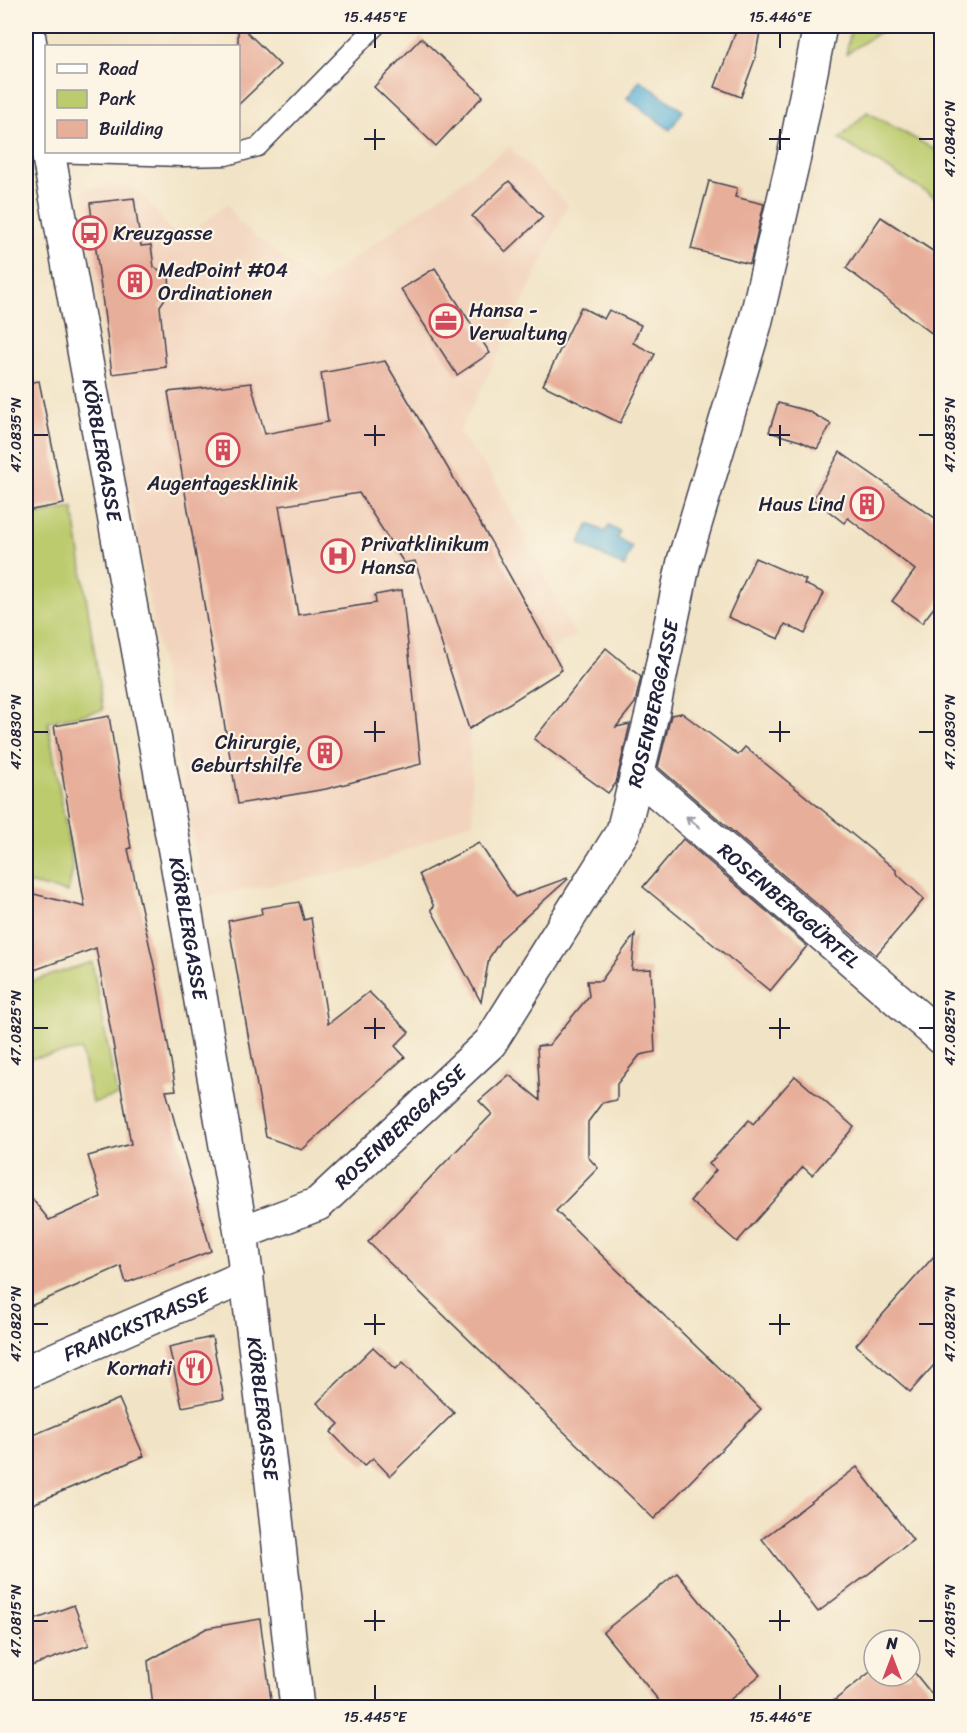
<svg xmlns="http://www.w3.org/2000/svg" width="967" height="1733" viewBox="0 0 967 1733" font-family="Sriracha,sans-serif">
	<style>
		.built { fill: #f2d4be }
		.green { fill: #bccb6d; stroke: #6f7654; stroke-width: 1.5 }
		.water { fill: #5bb1d7; stroke: #3e6a89; stroke-width: 1.5 }
		.building { fill: #e7ae9a }
		.lines { fill: none; stroke-linecap: round; stroke-linejoin: round }
		.service-casing { stroke: #413f50; stroke-width: 21 }
		.minor-casing { stroke: #413f50; stroke-width: 36 }
		.service { stroke: #fff; stroke-width: 18 }
		.minor { stroke: #fff; stroke-width: 33 }
		.oneway { stroke: #9c9ca7 }
		.ticks { fill: none; stroke: #22223b; stroke-width: 2 }
		.labels { text-anchor: middle; stroke-width: 4.5; stroke-linejoin: round; paint-order: stroke }
		.poi-label { font-size: 20px; fill: #22223b; stroke: #fcf5e5; text-anchor: start }
		.street-label { font-size: 20px; fill: #22223b; stroke: #fcf5e5 }
		.neatline { fill: none; stroke: #22223b; stroke-width: 2 }
		.ticks-label { font-size: 15px; text-anchor: middle; fill: #22223b }
	</style>
	<rect width="100%" height="100%" fill="#fcf5e5"/>
	<filter id="ink" filterUnits="userSpaceOnUse"><feTurbulence type="fractalNoise" baseFrequency=".0167" numOctaves="2"/><feDisplacementMap in="SourceGraphic" scale="12" xChannelSelector="R" yChannelSelector="G"/><feConvolveMatrix kernelMatrix="1 2 1 2 8 2 1 2 1" color-interpolation-filters="sRGB"/></filter>
	<filter id="wash" filterUnits="userSpaceOnUse"><feTurbulence type="fractalNoise" baseFrequency=".008" numOctaves="4" result="noise"/><feDisplacementMap in="SourceGraphic" scale="24" xChannelSelector="R" yChannelSelector="G"/><feGaussianBlur stdDeviation="1.35" result="paint"/><feColorMatrix in="noise" values="0 0 0 0 0 0 0 0 0 0 0 0 0 0 0 0 0 1.4 0 .05"/><feComposite in="paint" operator="in"/></filter>
	<g filter="url(#wash)">
		<rect width="100%" height="100%" fill="#f1e3c5"/>
		<path class="built" d="M509 147 568 205 492 368 458 433 494 478 575 635 519 670 463 709 469 729 473 821 363 869 204 897 108 375 83 189 128 187 143 195 178 241 228 204 239 223 317 285Z"/>
		<g class="green">
			<path d="M852 26H889L846 54Z"/>
			<path d="M867 112 941 153V201L839 139Z"/>
			<path d="M73 508 103 710 48 722 73 869 68 892 26 883V516Z"/>
			<path d="M92 962 117 1096 92 1103 81 1050 26 1059V983Z"/>
		</g>
		<g class="water">
			<path d="M640 80 683 111 670 130 627 98Z"/>
			<path d="M589 524 605 532 609 526 620 532 617 538 632 547 624 567 579 544Z"/>
		</g>
		<g id="blocks">
			<g class="building">
				<path d="M238 26H241L280 65 238 105Z"/>
				<path d="M738 26H761L755 59 741 97 715 87Z"/>
				<path d="M421 38 483 96 436 146 374 87Z"/>
				<path d="M509 181 543 217 506 252 472 216Z"/>
				<path d="M709 181 737 188 735 197 764 204 750 264 691 249Z"/>
				<path d="M134 198 141 246 151 245 154 267 169 276 170 291 160 306 166 367 112 374 90 203Z"/>
				<path d="M881 217 942 257V341L846 268Z"/>
				<path d="M435 268 490 353 457 375 401 289Z"/>
				<path d="M581 307 604 319 609 310 641 325 633 343 655 354 620 423 543 385Z"/>
				<path d="M385 361 490 540 562 670 469 729 415 561 404 563 359 493 279 506 298 615 376 603 375 595 402 590 421 764 326 789 238 804 168 392 251 383 265 434 328 422 321 373Z"/>
				<path d="M39 381 64 504 26 511V383Z"/>
				<path d="M778 403 808 411 831 424 817 449 800 441 769 432Z"/>
				<path d="M840 452 942 523V597L922 623 892 601 915 570 848 518 844 523 813 499Z"/>
				<path d="M755 558 806 580 804 584 824 593 805 634 785 624 779 639 728 617Z"/>
				<path d="M606 648 641 677 635 703 616 727 630 724 616 783 608 793 534 739Z"/>
				<path d="M682 713 738 755 745 747 896 870V873L924 899 876 955 658 767 671 715Z"/>
				<path d="M109 716 131 848 128 849 155 970 176 1090 166 1091 211 1251 126 1283 121 1266 26 1308V1191L49 1220 101 1197 88 1156 131 1144 96 948 26 973V892L85 907 54 726Z"/>
				<path d="M683 839 807 946 770 991 643 887Z"/>
				<path d="M479 843 515 897 567 878 568 879 502 938 489 958 481 1002 431 909 434 907 419 874Z"/>
				<path d="M299 902 304 920 311 918 328 1024 369 992 409 1032 395 1046 405 1057 302 1150 266 1137 228 921 262 914 261 908Z"/>
				<path d="M635 934 632 970 651 969 655 1052 640 1055 617 1084V1100L602 1103 588 1122V1157L598 1168 556 1211 761 1409 654 1519 368 1242 492 1114 479 1101 509 1075 540 1100 537 1046 549 1045 589 996 587 981H601Z"/>
				<path d="M795 1076 854 1127 812 1175 803 1167 737 1242 690 1201 716 1170 709 1164 749 1120 753 1124Z"/>
				<path d="M942 1247V1356L910 1392 856 1345Z"/>
				<path d="M212 1337 224 1399 182 1407 169 1347Z"/>
				<path d="M373 1347 396 1369 403 1362 454 1413 390 1476 373 1458 364 1466 331 1432 339 1424 317 1403Z"/>
				<path d="M119 1399 144 1456 26 1507V1438Z"/>
				<path d="M857 1467 913 1540 818 1612 762 1539Z"/>
				<path d="M677 1573 760 1675 721 1707H664L603 1632Z"/>
				<path d="M74 1605 89 1645 26 1668V1623Z"/>
				<path d="M260 1619 272 1707H153L148 1661 207 1628Z"/>
				<path d="M910 1667 942 1707H826L874 1669V1676H910Z"/>
			</g>
		</g>
	</g>
	<g filter="url(#ink)">
		<use href="#blocks" fill-opacity="0" stroke="#413f50" stroke-width="1.5"/>
		<g class="lines">
			<g class="service-casing">
				<path id="service" d="M48 153 183 157 226 156 258 147 376 26"/>
			</g>
			<g class="minor-casing">
				<g id="minor">
					<path d="M27 26 46 145"/>
					<path id="s1" d="M48 152 177 862 241 1233 271 1473 297 1708"/>
					<path id="s2" d="M637 774 942 1038"/>
					<path id="s3" d="M241 1233 318 1204 490 1043 623 831 653 710 684 561 755 324 795 152 820 26"/>
					<path id="s4" d="M26 1372 247 1276"/>
				</g>
			</g>
			<use href="#service" class="service"/>
			<use href="#minor" class="minor"/>
		</g>
		<defs><path id="oneway-shaft" d="M-6 0H5M1.5-3L5.5 0L1.5 3" fill="none" stroke-width="1.6" stroke-linecap="round" stroke-linejoin="round" transform="scale(1.5)"/></defs>
		<use class="oneway" href="#oneway-shaft" transform="translate(693 822) rotate(-140)"/>
	</g>
	<path class="ticks" d="M375 33V48M780 33V48M375 129V150M780 129V150M364 139H385M769 139H790M919 139H934M375 425V446M780 425V446M33 435H48M364 435H385M769 435H790M919 435H934M375 721V742M780 721V742M33 732H48M364 732H385M769 732H790M919 732H934M375 1018V1039M780 1018V1039M33 1028H48M364 1028H385M769 1028H790M919 1028H934M375 1314V1335M780 1314V1335M33 1324H48M364 1324H385M769 1324H790M919 1324H934M375 1610V1631M780 1610V1631M33 1621H48M364 1621H385M769 1621H790M919 1621H934M375 1685V1700M780 1685V1700"/>
	<defs>
		<g id="bus-ring" transform="scale(1.725)"><circle r="9.5" fill="#fcf5e5" stroke="#d1495b" stroke-width="1.5"/><path d="M-5-6H5V4H4V6H2V4H-2V6H-4V4H-5ZM-3.5-4V0h7V-4ZM-3.5 1.2v1.5H-2V1.2ZM2 1.2v1.5H3.5V1.2Z" fill="#d1495b"/></g>
		<g id="building-ring" transform="scale(1.725)"><circle r="9.5" fill="#fcf5e5" stroke="#d1495b" stroke-width="1.5"/><path d="M-4-6H4V6H1V3H-1V6H-4ZM-2.5-4.3h1.7v1.8h-1.7ZM.8-4.3h1.7v1.8H.8ZM-2.5-1h1.7V.8h-1.7ZM.8-1h1.7V.8H.8Z" fill="#d1495b"/></g>
		<g id="office-ring" transform="scale(1.725)"><circle r="9.5" fill="#fcf5e5" stroke="#d1495b" stroke-width="1.5"/><path d="M-6-3h4V-5.5h4V-3h4V5H-6ZM-1-4.5V-3h2v-1.5ZM-6 0V1H6V0Z" fill="#d1495b"/></g>
		<g id="hospital-ring" transform="scale(1.725)"><circle r="9.5" fill="#fcf5e5" stroke="#d1495b" stroke-width="1.5"/><path d="M-5-5h3v3.5h4V-5h3V5h-3V1.5h-4V5h-3Z" fill="#d1495b"/></g>
		<g id="restaurant-ring" transform="scale(1.725)"><circle r="9.5" fill="#fcf5e5" stroke="#d1495b" stroke-width="1.5"/><path d="M-5-6h1v4h1v-4h1v4h1v-4h1v5L-1.5 .5V6h-2V.5L-5-1ZM5-6V6H3V1.5H1.5Q1.5-4 5-6Z" fill="#d1495b"/></g>
	</defs>
	<g fill-rule="evenodd">
		<use href="#bus-ring" x="90" y="233"/>
		<use href="#building-ring" x="135" y="282"/>
		<use href="#office-ring" x="446" y="321"/>
		<use href="#building-ring" x="223" y="450"/>
		<use href="#building-ring" x="867" y="504"/>
		<use href="#hospital-ring" x="338" y="556"/>
		<use href="#building-ring" x="325" y="753"/>
		<use href="#restaurant-ring" x="195" y="1368"/>
	</g>
	<g class="labels">
		<g class="poi-label">
			<text x="113" y="240">Kreuzgasse</text>
			<text x="158" y="277">MedPoint #04<tspan x="158" dy="23">Ordinationen</tspan></text>
			<text x="469" y="317">Hansa -<tspan x="469" dy="23">Verwaltung</tspan></text>
			<text x="223" y="490" text-anchor="middle">Augentagesklinik</text>
			<text x="844" y="511" text-anchor="end">Haus Lind</text>
			<text x="361" y="551">Privatklinikum<tspan x="361" dy="23">Hansa</tspan></text>
			<text x="302" y="749" text-anchor="end">Chirurgie,<tspan x="302" dy="23">Geburtshilfe</tspan></text>
			<text x="172" y="1375" text-anchor="end">Kornati</text>
		</g>
		<g class="street-label">
			<text dy="7" stroke="none"><textPath href="#s1" startOffset="303">KÖRBLERGASSE</textPath></text>
			<text dy="7" stroke="none"><textPath href="#s3" startOffset="699">ROSENBERGGASSE</textPath></text>
			<text dy="7" stroke="none"><textPath href="#s2" startOffset="201">ROSENBERGGÜRTEL</textPath></text>
			<text dy="7" stroke="none"><textPath href="#s1" startOffset="789">KÖRBLERGASSE</textPath></text>
			<text dy="7" stroke="none"><textPath href="#s3" startOffset="195">ROSENBERGGASSE</textPath></text>
			<text dy="7" stroke="none"><textPath href="#s4" startOffset="120">FRANCKSTRASSE</textPath></text>
			<text dy="7" stroke="none"><textPath href="#s1" startOffset="1275">KÖRBLERGASSE</textPath></text>
		</g>
	</g>
	<rect width="967" height="1733" fill="none" stroke="#fcf5e5" stroke-width="66"/>
	<rect x="45" y="45" width="195" height="108" fill="#fcf5e5" stroke="#a5a1a1" stroke-width="1.5"/>
	<rect x="57" y="64" width="30" height="9" fill="#ffffff" stroke="#a5a1a1" stroke-width="1.5"/>
	<text x="99" y="75" font-size="18" fill="#22223b">Road</text>
	<rect x="57" y="90" width="30" height="18" fill="#bccb6d" stroke="#a5a1a1" stroke-width="1.5"/>
	<text x="99" y="105" font-size="18" fill="#22223b">Park</text>
	<rect x="57" y="120" width="30" height="18" fill="#e7ae9a" stroke="#a5a1a1" stroke-width="1.5"/>
	<text x="99" y="135" font-size="18" fill="#22223b">Building</text>
	<g transform="translate(892 1658)"><circle r="28" fill="#fcf5e5" stroke="#a5a1a1" stroke-width="1.5"/>
	<path d="M0-4.5L10 22L0 15L-10 22Z" fill="#d1495b"/>
	<text y="-9" font-size="16" font-weight="bold" text-anchor="middle" fill="#22223b">N</text>
	</g>
	<rect x="33" y="33" width="901" height="1667" class="neatline"/>
	<g class="ticks-label">
		<text x="375" y="22">15.445°E</text>
		<text x="780" y="22">15.446°E</text>
		<text transform="translate(950 139) rotate(-90)" y="5">47.0840°N</text>
		<text transform="translate(16 435) rotate(-90)" y="5">47.0835°N</text>
		<text transform="translate(950 435) rotate(-90)" y="5">47.0835°N</text>
		<text transform="translate(16 732) rotate(-90)" y="5">47.0830°N</text>
		<text transform="translate(950 732) rotate(-90)" y="5">47.0830°N</text>
		<text transform="translate(16 1028) rotate(-90)" y="5">47.0825°N</text>
		<text transform="translate(950 1028) rotate(-90)" y="5">47.0825°N</text>
		<text transform="translate(16 1324) rotate(-90)" y="5">47.0820°N</text>
		<text transform="translate(950 1324) rotate(-90)" y="5">47.0820°N</text>
		<text transform="translate(16 1621) rotate(-90)" y="5">47.0815°N</text>
		<text transform="translate(950 1621) rotate(-90)" y="5">47.0815°N</text>
		<text x="375" y="1722">15.445°E</text>
		<text x="780" y="1722">15.446°E</text>
	</g>
</svg>
